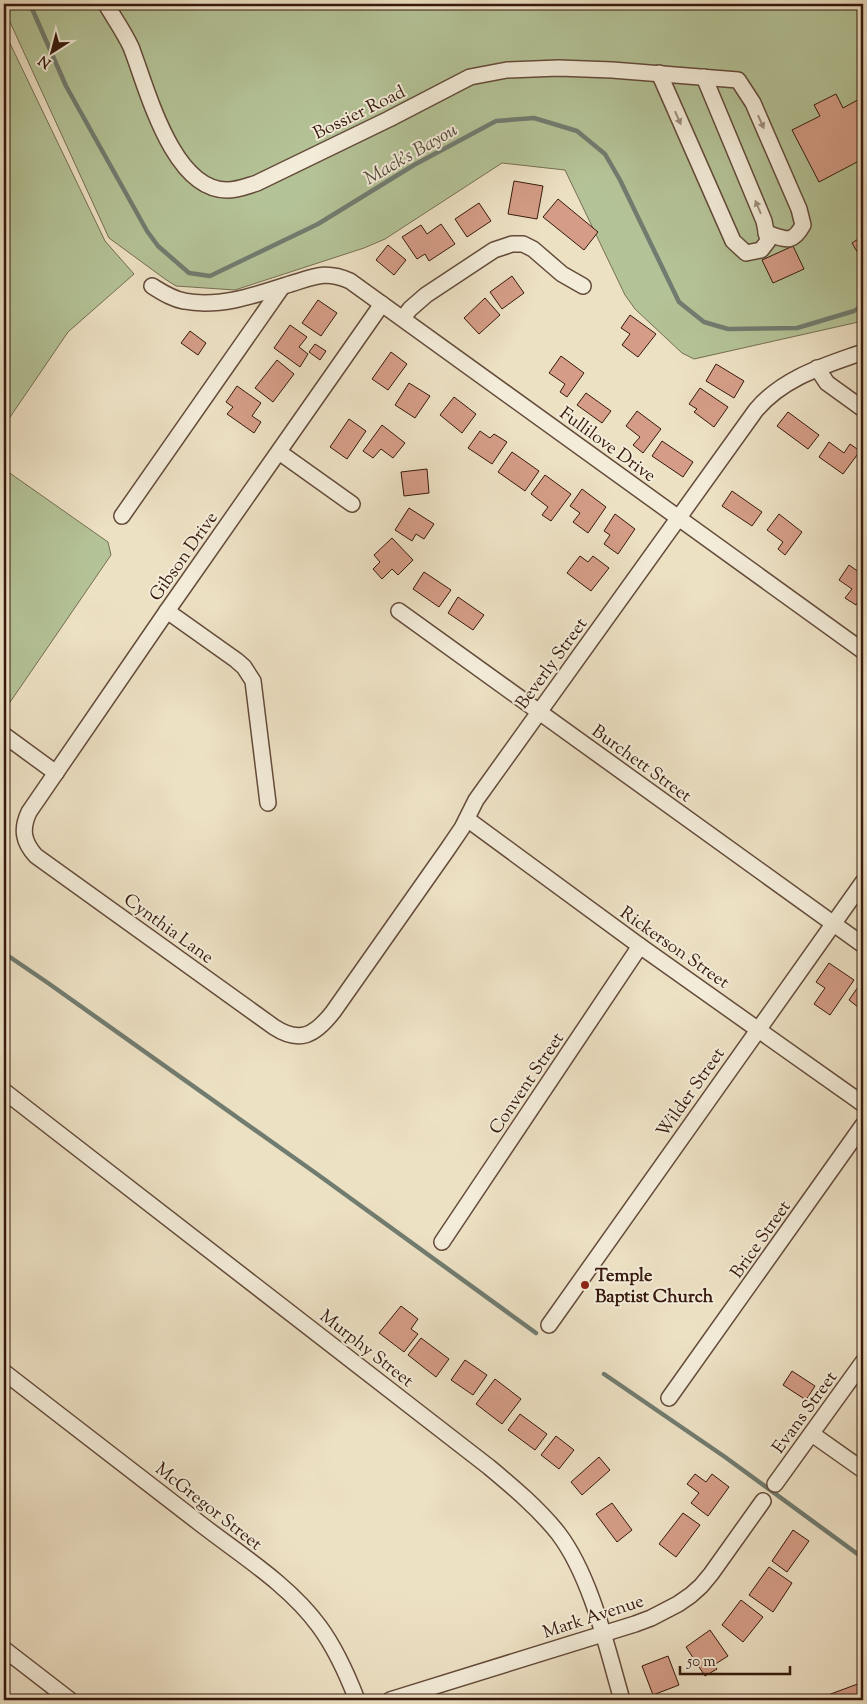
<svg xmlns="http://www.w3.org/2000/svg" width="867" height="1704" viewBox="0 0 867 1704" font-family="'Sorts Mill Goudy',serif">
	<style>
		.green { fill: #b4c397; stroke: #756e52 }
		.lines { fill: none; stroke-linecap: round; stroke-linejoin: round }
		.stream { stroke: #717c70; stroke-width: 4.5 }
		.building { fill: #d59d87; stroke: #36190c }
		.minor-casing { stroke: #644b3a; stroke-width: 18 }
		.minor { stroke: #f3ecd9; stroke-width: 15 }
		.oneway { fill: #9e8d7d }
		.poi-dot { fill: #8f2418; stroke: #f3ecd9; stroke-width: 2 }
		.labels { text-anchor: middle; stroke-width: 4; stroke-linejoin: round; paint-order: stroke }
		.street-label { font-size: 18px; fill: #36190c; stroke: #f3ecd9 }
		.poi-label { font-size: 18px; font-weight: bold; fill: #36190c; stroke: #f3ecd9; text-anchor: start }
		.water-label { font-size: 19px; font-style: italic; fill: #544b3e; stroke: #f3ecd9 }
	</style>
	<rect width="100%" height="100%" fill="#ede1c4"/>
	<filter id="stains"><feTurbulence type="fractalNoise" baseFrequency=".004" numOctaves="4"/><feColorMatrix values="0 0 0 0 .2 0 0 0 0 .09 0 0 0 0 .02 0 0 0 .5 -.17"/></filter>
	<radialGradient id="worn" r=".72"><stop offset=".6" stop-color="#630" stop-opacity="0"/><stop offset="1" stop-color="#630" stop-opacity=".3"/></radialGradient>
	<g class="green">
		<path d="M4 4H863V321L694 359 682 353 635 309 625 295 565 170 502 163 385 239 364 248 235 290 176 286 165 279 109 238 4 9Z"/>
		<path d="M4 31 105 241 134 274 68 332 4 426Z"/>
		<path d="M4 469 108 542 111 555 4 711Z"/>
	</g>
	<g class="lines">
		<g class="stream">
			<path d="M30 4 66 86 147 231 158 246 189 273 210 276 318 224 414 165 496 121 534 118 577 131 605 154 620 180 679 302 704 322 728 329 797 328 854 311 863 305"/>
			<path d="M4 953 48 983 317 1174 536 1333"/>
			<path d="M604 1374 725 1457 863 1558"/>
		</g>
	</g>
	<g class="building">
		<path d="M836 94 843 108 863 97V162L858 165 857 162 819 182 792 130 820 116 814 105Z"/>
		<path d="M514 181 543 186 537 219 508 214Z"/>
		<path d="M558 199 598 232 584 250 543 217Z"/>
		<path d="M479 203 491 221 467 237 455 219Z"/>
		<path d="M441 224 455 244 429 261 425 254 417 259 402 237 421 225 427 234Z"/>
		<path d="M863 236V260H862L852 243Z"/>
		<path d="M388 245 406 260 394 275 376 260Z"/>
		<path d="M793 246 804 269 773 283 762 260Z"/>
		<path d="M512 276 524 293 502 309 490 292Z"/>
		<path d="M485 298 500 315 479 334 464 318Z"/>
		<path d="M318 300 337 313 321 336 302 323Z"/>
		<path d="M630 315 656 334 638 357 622 345 630 334 621 328Z"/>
		<path d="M290 325 307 337 299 347 308 354 300 367 274 348Z"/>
		<path d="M190 331 206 343 198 355 181 343Z"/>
		<path d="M315 344 326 351 320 360 309 352Z"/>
		<path d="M391 352 407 364 388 390 372 379Z"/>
		<path d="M561 356 584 373 567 397 560 392 565 384 549 373Z"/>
		<path d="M277 360 294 374 273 402 255 388Z"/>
		<path d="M716 364 744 381 734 398 706 381Z"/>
		<path d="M409 383 430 396 415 418 395 405Z"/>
		<path d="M237 386 261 403 252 416 261 422 254 433 227 414 233 407 226 402Z"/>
		<path d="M700 388 728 407 714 427 694 412 697 409 689 404Z"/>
		<path d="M586 393 611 411 602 423 577 405Z"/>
		<path d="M454 397 476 414 462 433 440 415Z"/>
		<path d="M637 411 661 429 643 453 633 445 640 437 626 426Z"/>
		<path d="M788 412 819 435 808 449 777 426Z"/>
		<path d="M349 419 366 431 347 459 330 447Z"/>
		<path d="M382 425 405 443 393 458 381 449 373 458 363 451Z"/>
		<path d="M480 431 490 438 494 434 507 442 492 464 468 448Z"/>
		<path d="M662 441 693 462 683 477 652 456Z"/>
		<path d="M829 442 844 453 850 444 860 451 843 474 819 457Z"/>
		<path d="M512 452 539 471 525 491 498 472Z"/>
		<path d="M427 469 429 493 404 496 401 472Z"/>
		<path d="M545 475 571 494 551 521 542 515 548 507 531 494Z"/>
		<path d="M582 489 606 507 588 533 573 522 580 513 570 506Z"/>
		<path d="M732 491 762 512 752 526 722 506Z"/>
		<path d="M409 508 434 524 424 539 416 534 412 541 395 530Z"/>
		<path d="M615 514 635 529 618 554 604 544 610 535 604 531Z"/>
		<path d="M779 514 802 532 785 555 778 549 783 542 767 530Z"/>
		<path d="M392 538 413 560 398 575 392 569 382 579 373 569 380 562 374 555Z"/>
		<path d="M580 556 588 562 593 556 609 568 591 591 567 573Z"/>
		<path d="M849 565 863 575V595L856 605 845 598 852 589 839 580Z"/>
		<path d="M424 572 451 590 439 607 413 589Z"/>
		<path d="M458 597 484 615 473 630 448 613Z"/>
		<path d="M829 963 854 980 830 1015 814 1004 825 988 816 982Z"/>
		<path d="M858 987 863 990V1011L849 1000Z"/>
		<path d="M401 1306 418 1319 411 1329 418 1334 404 1352 379 1333Z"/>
		<path d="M421 1338 449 1359 436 1377 408 1355Z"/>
		<path d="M465 1360 487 1375 473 1395 451 1380Z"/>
		<path d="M792 1371 815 1386 806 1400 783 1385Z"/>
		<path d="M495 1379 521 1399 502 1424 476 1404Z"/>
		<path d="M520 1414 547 1434 535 1450 508 1430Z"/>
		<path d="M556 1436 574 1450 559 1469 541 1455Z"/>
		<path d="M599 1457 610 1470 582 1495 571 1482Z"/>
		<path d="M695 1474 706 1482 712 1474 729 1487 708 1516 691 1503 699 1493 687 1484Z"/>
		<path d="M612 1503 632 1530 617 1542 596 1514Z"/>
		<path d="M683 1513 700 1525 676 1557 659 1544Z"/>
		<path d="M793 1530 809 1541 787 1572 772 1561Z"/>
		<path d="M769 1567 792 1583 773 1612 749 1595Z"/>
		<path d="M741 1600 763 1617 743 1642 722 1625Z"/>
		<path d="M710 1630 728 1656 714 1665 717 1669 705 1676 686 1647Z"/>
		<path d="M668 1656 679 1685 653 1695 642 1666Z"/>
		<path d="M863 1682V1700H830L828 1695Z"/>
	</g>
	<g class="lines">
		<g class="minor-casing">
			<g id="minor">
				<path d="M106 4C114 18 124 32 131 47 147 88 172 190 227 190 238 190 247 186 257 183L389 119 470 77 507 70 559 68 612 70 738 80 753 103 799 209 803 225C792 245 786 239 766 233"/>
				<path d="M659 73 733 241 746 253 761 250 768 241 764 221 704 77"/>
				<path d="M152 286C162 292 172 299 184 301 219 308 256 295 290 284 314 277 325 270 350 281L863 651"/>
				<path d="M382 304 167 611 29 812C21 829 23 842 36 856L274 1027C300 1044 315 1035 333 1012L447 850 462 828 476 800 756 410C784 377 824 366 863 352"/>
				<path d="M403 318 410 309 426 295 494 250 512 244H523L533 249 562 274 583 286"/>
				<path d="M817 368 827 383 863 409"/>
				<path d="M279 452 352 504"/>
				<path d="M122 516 282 287"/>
				<path d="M167 611 236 660 244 667 253 681 268 803"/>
				<path d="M399 611 863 945"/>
				<path d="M4 735 56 773"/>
				<path d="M467 819 640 946 863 1104"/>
				<path d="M4 1091 489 1467C513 1487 538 1508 558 1533 591 1576 607 1648 622 1700"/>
				<path d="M442 1242 640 946"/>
				<path d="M549 1325 863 882"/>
				<path d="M4 1372C70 1423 136 1474 202 1525 242 1556 289 1585 319 1626 336 1649 347 1674 357 1700"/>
				<path d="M669 1398 863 1125"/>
				<path d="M812 1434 863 1470"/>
				<path d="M775 1484 863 1362"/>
				<path d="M4 1649 70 1700"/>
				<path d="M390 1700 635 1624 651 1618 678 1604 691 1595 701 1586 711 1574 763 1501"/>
			</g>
		</g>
		<use href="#minor" class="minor"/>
	</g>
	<defs><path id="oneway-solid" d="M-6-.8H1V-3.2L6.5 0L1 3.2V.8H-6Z" transform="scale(1.25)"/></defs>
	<g class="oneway">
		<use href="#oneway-solid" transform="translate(678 118) rotate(66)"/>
		<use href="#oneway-solid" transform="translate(761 122) rotate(66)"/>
		<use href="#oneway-solid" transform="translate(758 207) rotate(-113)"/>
	</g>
	<circle class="poi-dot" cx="585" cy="1285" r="5"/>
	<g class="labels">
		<g class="street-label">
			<text transform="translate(359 112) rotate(-26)" y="6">Bossier Road</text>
			<text transform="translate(608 444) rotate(36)" y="6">Fullilove Drive</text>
			<text transform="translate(183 556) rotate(-55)" y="6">Gibson Drive</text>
			<text transform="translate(551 663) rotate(-54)" y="6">Beverly Street</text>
			<text transform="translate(642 763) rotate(36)" y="6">Burchett Street</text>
			<text transform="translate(169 928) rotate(36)" y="6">Cynthia Lane</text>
			<text transform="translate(675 947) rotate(35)" y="6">Rickerson Street</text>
			<text transform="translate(526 1083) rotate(-56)" y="6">Convent Street</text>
			<text transform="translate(690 1092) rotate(-55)" y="6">Wilder Street</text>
			<text transform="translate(760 1239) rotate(-55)" y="6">Brice Street</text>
			<text transform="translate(367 1348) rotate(38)" y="6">Murphy Street</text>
			<text transform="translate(804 1412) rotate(-54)" y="6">Evans Street</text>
			<text transform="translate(209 1506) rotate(38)" y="6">McGregor Street</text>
			<text transform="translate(593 1616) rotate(-18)" y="6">Mark Avenue</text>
		</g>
		<g class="poi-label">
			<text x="595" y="1281">Temple<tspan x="595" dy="21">Baptist Church</tspan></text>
		</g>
		<g class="water-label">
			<text transform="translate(410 153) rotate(-30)" y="7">Mack's Bayou</text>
		</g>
	</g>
	<rect width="867" height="1704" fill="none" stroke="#ede1c4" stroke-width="20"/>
	<rect x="5" y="5" width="857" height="1694" fill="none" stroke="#36190c" stroke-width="2.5"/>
	<rect x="10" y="10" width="847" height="1684" fill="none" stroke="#36190c"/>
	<g transform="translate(52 52) rotate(216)" stroke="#f3ecd9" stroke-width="4" paint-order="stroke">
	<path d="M0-4L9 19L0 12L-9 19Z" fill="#36190c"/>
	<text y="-8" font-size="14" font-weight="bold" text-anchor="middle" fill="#36190c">N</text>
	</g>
	<path d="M680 1666v8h110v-8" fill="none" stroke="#36190c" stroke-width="2.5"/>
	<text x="687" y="1666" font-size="15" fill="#36190c" stroke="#f3ecd9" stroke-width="4" paint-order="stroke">50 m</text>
	<rect width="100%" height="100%" filter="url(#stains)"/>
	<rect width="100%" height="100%" fill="url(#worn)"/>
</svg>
